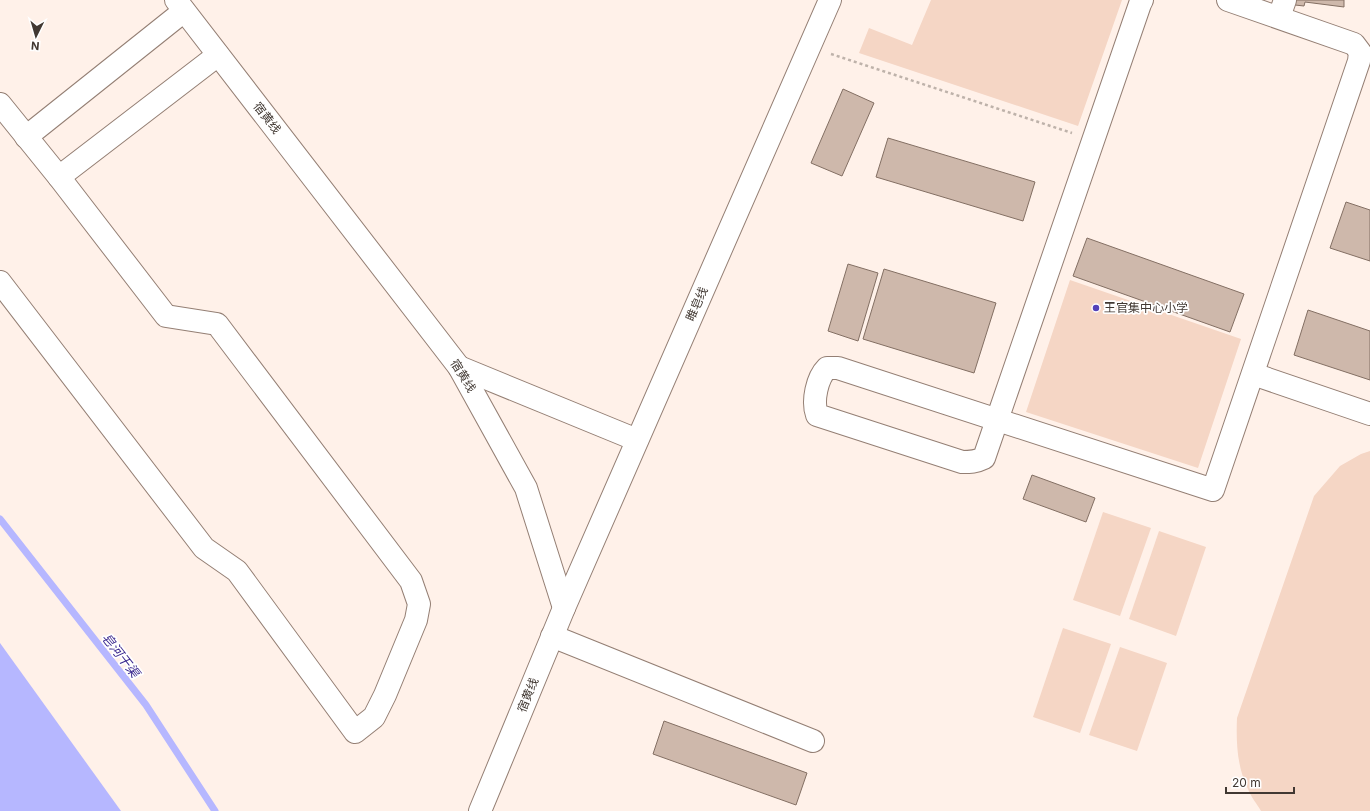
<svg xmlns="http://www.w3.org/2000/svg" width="1370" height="811" viewBox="0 0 1370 811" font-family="Inter,'Noto Sans SC',sans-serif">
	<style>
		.green { fill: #f5d6c5 }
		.water { fill: #b6b7ff }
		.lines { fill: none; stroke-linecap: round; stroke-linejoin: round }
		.stream { stroke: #b6b7ff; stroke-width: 7 }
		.building { fill: #ceb8ab; stroke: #836f63 }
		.minor-casing { stroke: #947f74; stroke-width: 24 }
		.major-casing { stroke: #947f74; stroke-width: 24 }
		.path { stroke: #beb2aa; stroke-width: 2.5; stroke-dasharray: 3 3; stroke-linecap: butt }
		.minor { stroke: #fff; stroke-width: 22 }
		.major { stroke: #fff; stroke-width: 22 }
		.poi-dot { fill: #5341b9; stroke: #fff; stroke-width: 1.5 }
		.labels { text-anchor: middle; stroke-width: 3.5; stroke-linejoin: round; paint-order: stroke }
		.street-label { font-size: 12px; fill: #413832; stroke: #fff }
		.poi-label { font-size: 12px; fill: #413832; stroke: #fff; text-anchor: start }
		.water-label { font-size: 13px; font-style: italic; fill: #3b298e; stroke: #fff }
	</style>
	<rect width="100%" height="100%" fill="#fff1e9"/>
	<g class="green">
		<path d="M931 0H1122L1078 126 859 53 869 28 912 45Z"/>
		<path d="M1070 280 1241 339 1198 468 1026 412Z"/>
		<path d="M1370 451V811H1261C1257 804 1251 797 1248 789 1237 767 1236 742 1237 718L1314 496 1340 466 1361 454Z"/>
		<path d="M1103 512 1151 528 1120 616 1073 600Z"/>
		<path d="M1159 531 1206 547 1176 636 1129 619Z"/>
		<path d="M1063 628 1111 644 1080 733 1033 717Z"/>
		<path d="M1120 647 1167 663 1137 751 1089 735Z"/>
	</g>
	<path class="water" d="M0 643 121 811H0Z"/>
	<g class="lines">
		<path class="stream" d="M0 519 146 705 215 811"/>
	</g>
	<g class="building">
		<path d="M1296 0H1344V7L1305 2 1304 6 1295 5Z"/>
		<path d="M843 89 874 103 842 176 811 163Z"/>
		<path d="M888 138 1035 182 1023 221 876 177Z"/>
		<path d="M1346 202 1370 210V261L1330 248Z"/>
		<path d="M1087 238 1244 294 1230 332 1073 276Z"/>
		<path d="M848 264 878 273 858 341 828 331Z"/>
		<path d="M884 269 996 303 974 373 863 339Z"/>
		<path d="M1308 310 1370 331V380L1294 355Z"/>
		<path d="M1032 475 1095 498 1086 522 1023 499Z"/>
		<path d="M664 721 807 773 796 805 653 754Z"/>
	</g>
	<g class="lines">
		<g class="minor-casing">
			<g id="minor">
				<path d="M1142 0 1140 4 997 420 984 458C976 462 970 462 962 462L817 415C812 401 817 378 827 368H838L1213 490 1359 61 1360 52 1354 44 1228 0"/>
				<path d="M1279 17 1285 0"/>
				<path d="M0 104 59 177 166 316 217 324 411 581 419 604 416 620 385 695 374 717 355 732 237 571 204 548 0 282"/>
				<path d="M26 137 184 11"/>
				<path d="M59 177 218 55"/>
				<path d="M1253 374 1370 414"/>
				<path d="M552 636 813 741"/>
			</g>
		</g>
		<g class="major-casing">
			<g id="major">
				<path d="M176 0 459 367 526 488 564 608"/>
				<path d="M459 367 637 440"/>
				<path d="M480 811 564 608 830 0"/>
			</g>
		</g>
		<path class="path" d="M831 54 1072 133"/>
		<use href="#minor" class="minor"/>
		<use href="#major" class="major"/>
	</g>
	<circle class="poi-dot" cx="1096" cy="308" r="4"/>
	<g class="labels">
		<g class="street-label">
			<text transform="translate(267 118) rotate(52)" y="4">宿黄线</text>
			<text transform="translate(697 304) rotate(-66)" y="4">睢皂线</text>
			<text transform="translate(463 376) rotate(58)" y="4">宿黄线</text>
			<text transform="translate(528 695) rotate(-68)" y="4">宿黄线</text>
		</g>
		<g class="poi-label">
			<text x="1104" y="312">王官集中心小学</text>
		</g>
		<g class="water-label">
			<text transform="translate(121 655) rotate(52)" y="5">皂河干渠</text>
		</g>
	</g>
	<g transform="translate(36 36) rotate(185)" stroke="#ffffff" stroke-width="3" paint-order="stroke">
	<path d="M0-3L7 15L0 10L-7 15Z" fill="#413832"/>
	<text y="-6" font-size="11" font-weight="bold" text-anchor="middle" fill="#413832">N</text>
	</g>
	<path d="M1226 787v6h68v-6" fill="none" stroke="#413832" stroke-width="2"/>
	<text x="1232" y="787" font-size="12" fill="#413832" stroke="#ffffff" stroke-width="3" paint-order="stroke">20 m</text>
</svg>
